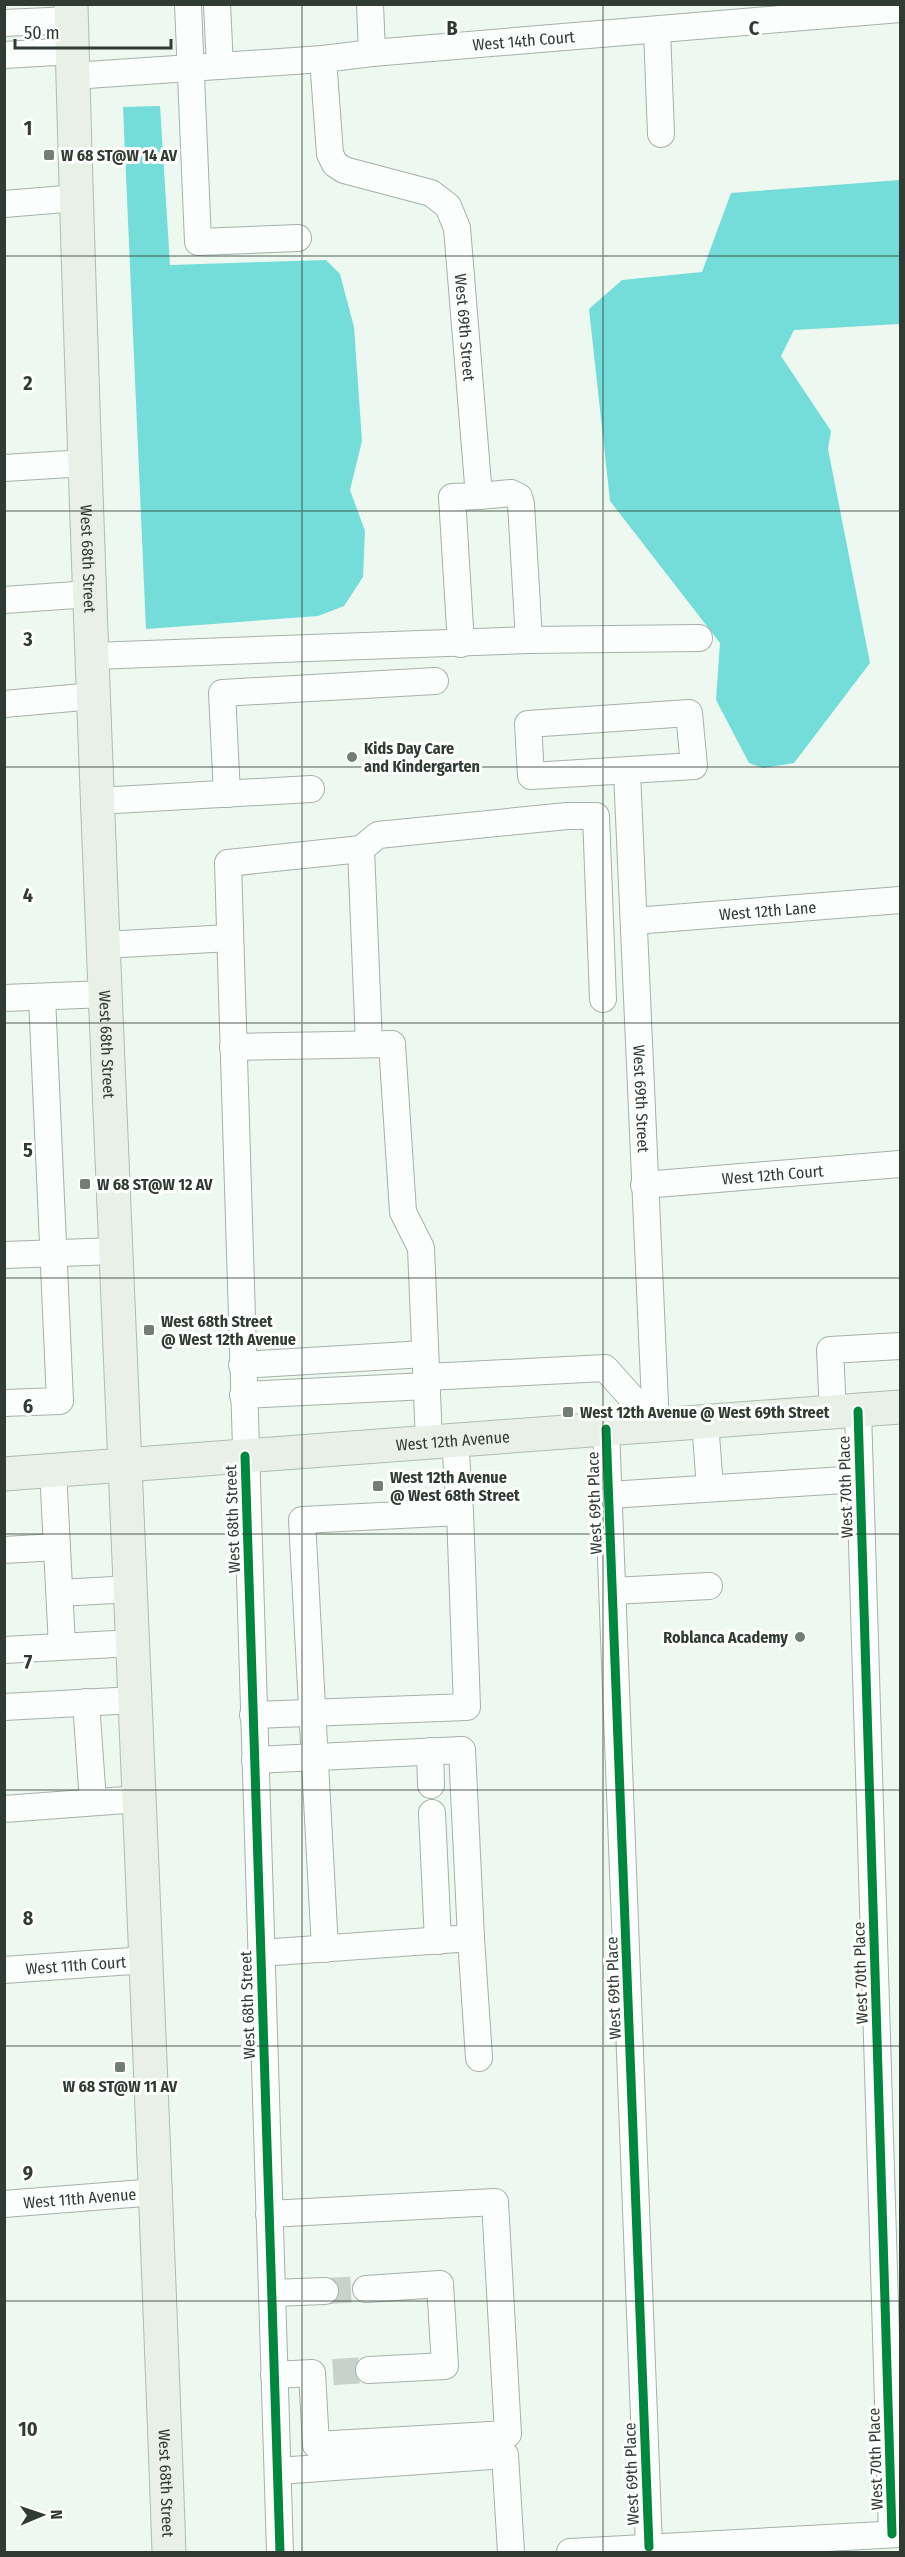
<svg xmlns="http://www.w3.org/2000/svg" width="905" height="2557" viewBox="0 0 905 2557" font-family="'Fira Sans Condensed',sans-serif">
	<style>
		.water { fill: #74ddd9 }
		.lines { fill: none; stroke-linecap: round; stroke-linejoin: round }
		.minor-tunnel { stroke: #c6d2ca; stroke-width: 26; stroke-dasharray: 26 13; stroke-linecap: butt }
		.minor-casing { stroke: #a6b0a9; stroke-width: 28 }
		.major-casing { stroke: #adbeac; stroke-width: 35 }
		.minor { stroke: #fcfefd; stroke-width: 26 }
		.major { stroke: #e9f0e7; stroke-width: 33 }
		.cycleway-casing { stroke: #fff; stroke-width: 13 }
		.cycleway { stroke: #00873e; stroke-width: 9 }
		.grid { fill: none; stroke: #2f3b33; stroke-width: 1.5; stroke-opacity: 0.55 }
		.poi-dot { fill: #717d75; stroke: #fff; stroke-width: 2 }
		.labels { text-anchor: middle; stroke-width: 6; stroke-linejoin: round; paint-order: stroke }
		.street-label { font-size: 16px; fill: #2f3b33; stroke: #fff }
		.poi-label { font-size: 16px; font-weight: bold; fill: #2f3b33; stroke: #fff; text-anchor: start }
		.grid-label { font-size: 20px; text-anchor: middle; font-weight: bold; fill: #2f3b33; stroke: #fff; stroke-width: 6; stroke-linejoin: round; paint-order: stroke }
	</style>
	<rect width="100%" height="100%" fill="#ecf8f0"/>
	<g class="water">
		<path d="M160 106 170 265 326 260 340 274 354 327 362 441 350 490 365 531 363 577 344 606 318 616 146 629 123 107Z"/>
		<path d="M900 180V324L794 330 781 356 831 431 828 449 870 663 794 763 763 768 749 763 716 700 720 643 610 501 589 309 622 280 702 272 731 193Z"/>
	</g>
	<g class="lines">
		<g class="minor-tunnel">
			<path d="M325 2291 366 2289"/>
			<path d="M333 2372 369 2370"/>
		</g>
		<g class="minor-casing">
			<g id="minor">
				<path d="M188 4 198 242 298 238"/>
				<path d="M217 4 220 66"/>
				<path d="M370 4 372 53"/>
				<path d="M4 23 71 20"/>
				<path d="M657 30 661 134"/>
				<path d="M4 55 73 51"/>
				<path id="s1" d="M323 59 330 154 335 164 344 170 431 193 448 206 457 228 479 496 511 493 519 497 521 504 529 640"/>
				<path id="s2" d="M73 76 323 59 372 53 900 9"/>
				<path d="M4 204 77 198"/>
				<path d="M4 468 86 463"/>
				<path d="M4 600 90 594"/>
				<path d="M461 644 452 497 479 496"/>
				<path d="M93 656 529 640 699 638"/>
				<path d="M4 704 94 696"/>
				<path d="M689 713 694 766 531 776 528 724Z"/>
				<path id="s3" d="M627 772 656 1425"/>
				<path d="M227 794 222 693 435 681"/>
				<path d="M98 801 311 789"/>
				<path d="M361 849 378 835 567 816H596L603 999"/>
				<path id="s4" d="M634 921 900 900"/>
				<path d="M104 945 230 938"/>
				<path d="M4 998 106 994"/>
				<path d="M233 1047 392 1044 403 1212 421 1248 429 1442"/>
				<path id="s5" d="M644 1185 900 1164"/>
				<path d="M4 1255 116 1251"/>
				<path d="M242 1365 425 1354"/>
				<path d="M427 1377 605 1368 656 1425"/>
				<path d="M243 1395 427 1386"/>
				<path d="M4 1403 60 1401 42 997"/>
				<path d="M858 1411 892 2534"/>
				<path d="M833 1412 830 1350 900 1346"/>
				<path d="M705 1422 710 1488"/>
				<path d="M606 1429 649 2547"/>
				<path d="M53 1470 62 1646"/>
				<path d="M609 1495 860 1479"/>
				<path d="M4 1550 57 1547"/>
				<path d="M613 1591 709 1586"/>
				<path d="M60 1593 131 1589"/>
				<path d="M4 1650 133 1643"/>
				<path d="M86 1702 93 1802"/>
				<path d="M4 1707 135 1700"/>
				<path d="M253 1715 467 1707 460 1512"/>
				<path d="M430 1751 431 1785"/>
				<path d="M255 1760 462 1750 471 1938"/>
				<path d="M4 1809 139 1799"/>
				<path d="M432 1813 438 1941"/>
				<path d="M325 1949 302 1520 460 1512 455 1440"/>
				<path d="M261 1953 471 1938 479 2058"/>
				<path id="s6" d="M4 1970 146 1960"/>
				<path id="s7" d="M4 2204 156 2192"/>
				<path d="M269 2214 495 2202 508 2434 316 2445 312 2373 274 2375"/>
				<path d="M366 2289 440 2284 445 2366 369 2370"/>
				<path d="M272 2293 325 2291"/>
				<path d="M278 2471 505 2455 511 2552"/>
				<path d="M280 2552 228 863 361 849 369 1044"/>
				<path d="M570 2552 900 2534"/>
			</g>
		</g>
		<g class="major-casing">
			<g id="major">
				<path id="s8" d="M71 4C93 854 139 1703 169 2552"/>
				<path id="s9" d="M4 1474 900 1407"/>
			</g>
		</g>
		<use href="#minor" class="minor"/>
		<use href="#major" class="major"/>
		<g class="cycleway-casing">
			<g id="cycleway">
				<path d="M858 1411 892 2534"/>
				<path d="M606 1429 649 2547"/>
				<path d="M245 1456 280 2552"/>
			</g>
		</g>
		<use href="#cycleway" class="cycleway"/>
	</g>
	<path class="grid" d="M302 4V2552M603 4V2552M4 256H900M4 511H900M4 767H900M4 1023H900M4 1278H900M4 1534H900M4 1790H900M4 2046H900M4 2301H900"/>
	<g class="poi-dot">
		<rect x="43" y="149" width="12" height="12" rx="3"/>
		<circle cx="352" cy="757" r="6"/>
		<rect x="79" y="1178" width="12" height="12" rx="3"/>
		<rect x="143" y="1324" width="12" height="12" rx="3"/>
		<rect x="562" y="1406" width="12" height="12" rx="3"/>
		<rect x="372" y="1480" width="12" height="12" rx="3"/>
		<circle cx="800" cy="1637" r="6"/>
		<rect x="114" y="2061" width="12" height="12" rx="3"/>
	</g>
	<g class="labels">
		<g class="street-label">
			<text dy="6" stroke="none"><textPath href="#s2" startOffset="452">West 14th Court</textPath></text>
			<text dy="6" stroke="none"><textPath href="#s1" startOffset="352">West 69th Street</textPath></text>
			<text dy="6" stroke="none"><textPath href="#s8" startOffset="555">West 68th Street</textPath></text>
			<text dy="6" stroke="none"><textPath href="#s4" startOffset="134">West 12th Lane</textPath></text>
			<text dy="6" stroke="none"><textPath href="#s8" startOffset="1041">West 68th Street</textPath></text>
			<text dy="6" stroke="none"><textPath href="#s3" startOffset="327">West 69th Street</textPath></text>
			<text dy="6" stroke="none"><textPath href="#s5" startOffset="129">West 12th Court</textPath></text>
			<text dy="6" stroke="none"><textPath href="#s9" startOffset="450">West 12th Avenue</textPath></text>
			<text transform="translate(845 1487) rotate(-92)" y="6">West 70th Place</text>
			<text transform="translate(594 1503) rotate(-92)" y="6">West 69th Place</text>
			<text transform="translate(232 1519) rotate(-92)" y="6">West 68th Street</text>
			<text dy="6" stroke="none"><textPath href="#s6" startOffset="72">West 11th Court</textPath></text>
			<text transform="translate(860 1973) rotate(-92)" y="6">West 70th Place</text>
			<text transform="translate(613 1988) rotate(-92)" y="6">West 69th Place</text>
			<text transform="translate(247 2005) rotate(-92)" y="6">West 68th Street</text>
			<text dy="6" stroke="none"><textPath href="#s7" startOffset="76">West 11th Avenue</textPath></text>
			<text transform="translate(875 2459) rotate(-92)" y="6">West 70th Place</text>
			<text transform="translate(631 2474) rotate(-92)" y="6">West 69th Place</text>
			<text dy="6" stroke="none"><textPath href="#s8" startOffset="2481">West 68th Street</textPath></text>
		</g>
		<g class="poi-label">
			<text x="61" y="161">W 68 ST@W 14 AV</text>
			<text x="364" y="754">Kids Day Care<tspan x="364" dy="18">and Kindergarten</tspan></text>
			<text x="97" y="1190">W 68 ST@W 12 AV</text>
			<text x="161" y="1327">West 68th Street<tspan x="161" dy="18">@ West 12th Avenue</tspan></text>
			<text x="580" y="1418">West 12th Avenue @ West 69th Street</text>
			<text x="390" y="1483">West 12th Avenue<tspan x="390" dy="18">@ West 68th Street</tspan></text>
			<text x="788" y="1643" text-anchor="end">Roblanca Academy</text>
			<text x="120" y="2092" text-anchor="middle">W 68 ST@W 11 AV</text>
		</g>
	</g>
	<g class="grid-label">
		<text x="452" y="35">B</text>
		<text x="754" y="35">C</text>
		<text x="28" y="135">1</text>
		<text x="28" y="390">2</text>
		<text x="28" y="646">3</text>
		<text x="28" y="902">4</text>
		<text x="28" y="1157">5</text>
		<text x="28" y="1413">6</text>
		<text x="28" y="1669">7</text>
		<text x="28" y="1925">8</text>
		<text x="28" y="2180">9</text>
		<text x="28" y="2436">10</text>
	</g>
	<rect width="905" height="2557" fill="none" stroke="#2f3b33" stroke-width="12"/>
	<g transform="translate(42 2515) rotate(88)" stroke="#ffffff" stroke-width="4.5" paint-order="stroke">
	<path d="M0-4.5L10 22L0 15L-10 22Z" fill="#2f3b33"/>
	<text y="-9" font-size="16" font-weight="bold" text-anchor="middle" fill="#2f3b33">N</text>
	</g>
	<path d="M15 39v9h156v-9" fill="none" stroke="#2f3b33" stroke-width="3"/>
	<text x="24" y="39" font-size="18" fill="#2f3b33" stroke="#ffffff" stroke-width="4.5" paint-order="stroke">50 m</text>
</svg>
